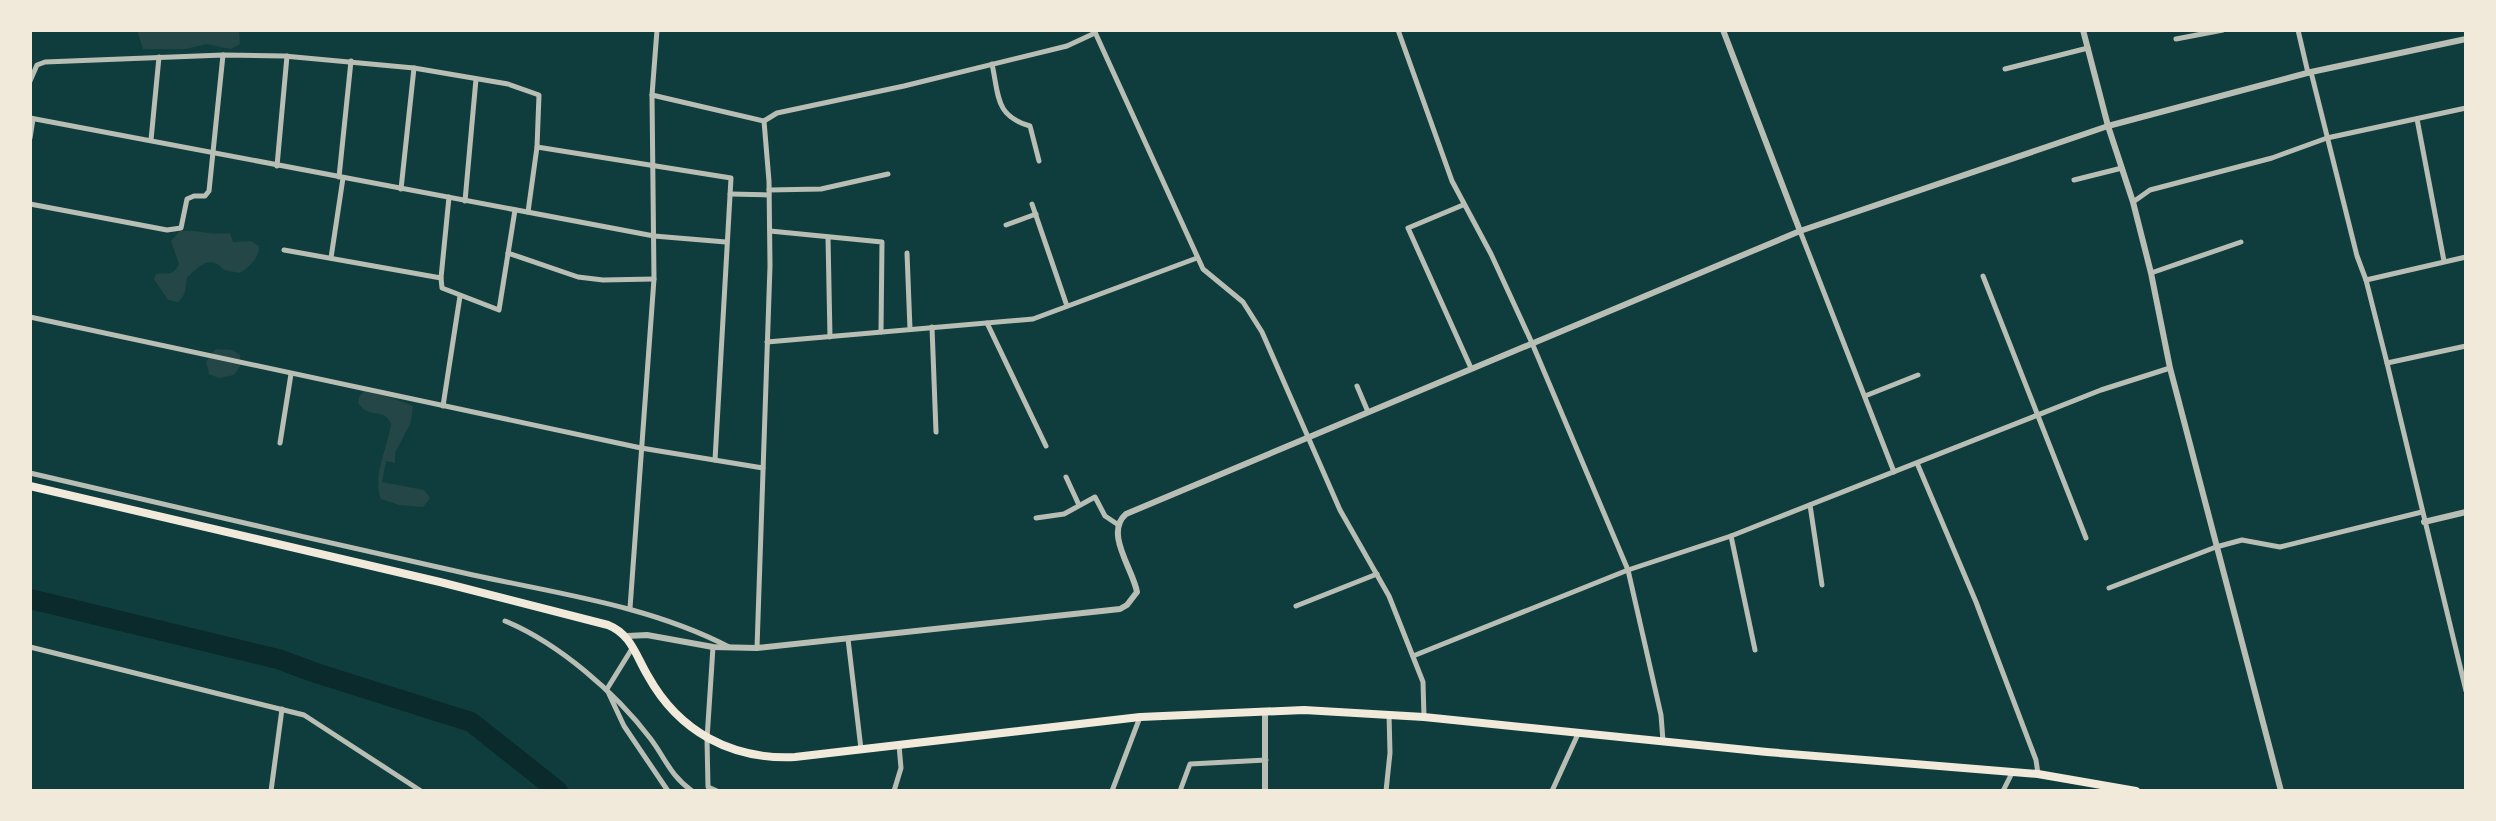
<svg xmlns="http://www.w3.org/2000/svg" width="2496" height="821" viewBox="0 0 2496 821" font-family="'DM Sans',sans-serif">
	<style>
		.green { fill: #244646 }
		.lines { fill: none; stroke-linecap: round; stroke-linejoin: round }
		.river { stroke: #0a2a2b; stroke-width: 20 }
		.minor { stroke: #b8beb3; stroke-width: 5 }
		.tertiary { stroke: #b8beb3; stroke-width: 6 }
		.trunk { stroke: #f1e9da; stroke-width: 8 }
	</style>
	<rect width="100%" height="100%" fill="#0f3d3e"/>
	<g class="green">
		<path d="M137 30H239L240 44 231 49 206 44 186 49H143Z"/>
		<path d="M180 231C197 229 214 236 230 233L233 242 251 241 259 246C259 259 250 266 240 273L224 270C211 254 198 266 187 278 185 289 187 294 178 302L168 300 154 279 156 274C167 272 173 277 179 264L171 241Z"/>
		<path d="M216 349 232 350 240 355V366L234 375 219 378 209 374 206 362Z"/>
		<path d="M364 391 389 397 413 406 411 422 395 453V463L386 461 382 482 424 490 430 498 423 507 399 505 381 499C372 476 388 447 391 424 385 410 377 416 367 411 363 410 361 406 358 403L359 397Z"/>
	</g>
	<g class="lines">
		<path class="river" d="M30 599 278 659 316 673 471 722 558 791"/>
		<g class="minor">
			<path d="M1094 30 1203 269 1243 302 1262 332 1340 510 1389 596 1423 682 1424 717"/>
			<path d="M1398 30 1452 181 1491 254 1532 343 1628 570 1661 715 1663 741"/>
			<path d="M2298 30 2308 73"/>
			<path d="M2176 39 2223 30"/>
			<path d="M992 64C999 96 995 116 1030 126L1039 161"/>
			<path d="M2005 69 2088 48"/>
			<path d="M2311 72 2357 256 2366 280"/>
			<path d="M30 81 37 65 45 62 223 55 284 56 414 68 508 84 539 95 537 147 528 212"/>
			<path d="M652 95 764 121 777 113 904 86 1067 46 1095 33"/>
			<path d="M30 118 654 236 726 242"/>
			<path d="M2417 119 2444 261"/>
			<path d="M30 138 33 119"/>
			<path d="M151 140 159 57"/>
			<path d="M537 147 731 178 715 460"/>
			<path d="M277 166 287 56"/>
			<path d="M339 177 351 61"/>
			<path d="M2074 180 2122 168"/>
			<path d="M401 189 414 68"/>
			<path d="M769 190 821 189 888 174"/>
			<path d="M730 194 769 195"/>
			<path d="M465 201 476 79"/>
			<path d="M2133 202 2150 190 2272 158 2327 138 2466 108"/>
			<path d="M30 204 167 230 181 228 187 199 194 196H205L209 191 223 55"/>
			<path d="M1032 204 1067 306"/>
			<path d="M1463 205 1408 228 1471 368"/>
			<path d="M1006 225 1036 214"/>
			<path d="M770 231 882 242 881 332"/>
			<path d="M1800 231 1894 472"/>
			<path d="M828 237 830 337"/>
			<path d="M284 250 441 278 449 197"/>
			<path d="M508 253 578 277 603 280 654 279"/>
			<path d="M907 253 910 329"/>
			<path d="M331 258 343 178"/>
			<path d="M2151 273 2241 242"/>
			<path d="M1983 276 2086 538"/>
			<path d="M441 278 442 288 499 310 515 210"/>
			<path d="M30 317 641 448 763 468"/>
			<path d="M987 323 1046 446"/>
			<path d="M932 327 936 432"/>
			<path d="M767 342 1033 319 1197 258"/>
			<path d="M2466 346 2387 363 2466 691"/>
			<path d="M2387 363 2366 280 2466 257"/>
			<path d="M1357 386 1368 412"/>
			<path d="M1865 396 1918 375"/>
			<path d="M443 406 460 296"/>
			<path d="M280 443 291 374"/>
			<path d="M1917 463 1976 602 2036 760 2038 774"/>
			<path d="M30 473C178 508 325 542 473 575 560 594 650 606 729 647"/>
			<path d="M1066 477 1079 505"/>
			<path d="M1810 505 1822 585"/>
			<path d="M1036 518 1064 514 1095 497 1105 516 1117 524"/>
			<path d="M1731 536 1755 650"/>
			<path d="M2109 588 2216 547 2242 540 2280 547 2422 512"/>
			<path d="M1296 606 1377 574"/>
			<path d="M630 608 654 279 652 95 657 30"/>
			<path d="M505 621C558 643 615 692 650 738 666 759 669 774 692 791"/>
			<path d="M848 639 861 749"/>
			<path d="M30 647 304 715 421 791"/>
			<path d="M713 647 707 739 708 787 717 791"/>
			<path d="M757 648 770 266 769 181 764 121"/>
			<path d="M1413 656 1628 570 1731 536 2101 390 2170 368"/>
			<path d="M607 689 633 647"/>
			<path d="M609 694 624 726 668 791"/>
			<path d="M271 791 282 709"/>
			<path d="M894 791 901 768 899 745"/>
			<path d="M1112 791 1140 717"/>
			<path d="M1180 791 1190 764 1266 760"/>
			<path d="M1386 791 1390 753 1389 714"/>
			<path d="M1552 791 1578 734"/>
			<path d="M2003 791 2012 773"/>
		</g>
		<g class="tertiary">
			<path d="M1723 30 1800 231"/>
			<path d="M2083 30 2108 126 2133 202 2151 273 2170 368 2281 791"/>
			<path d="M2424 522 2466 512"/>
			<path d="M627 636 647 635 713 647 757 648 1120 609 1127 605 1137 592C1133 569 1104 533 1126 514L1800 231 2108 126 2311 72 2466 39"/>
			<path d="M1265 791V711"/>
		</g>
		<path class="trunk" d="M30 486 440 582 608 625C631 634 636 656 648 676 679 732 732 760 795 757L1140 717 1304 710 1424 717 1767 752 2038 774 2136 791"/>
	</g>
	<rect width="2496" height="821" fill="none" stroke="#f1e9da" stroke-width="64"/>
</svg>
